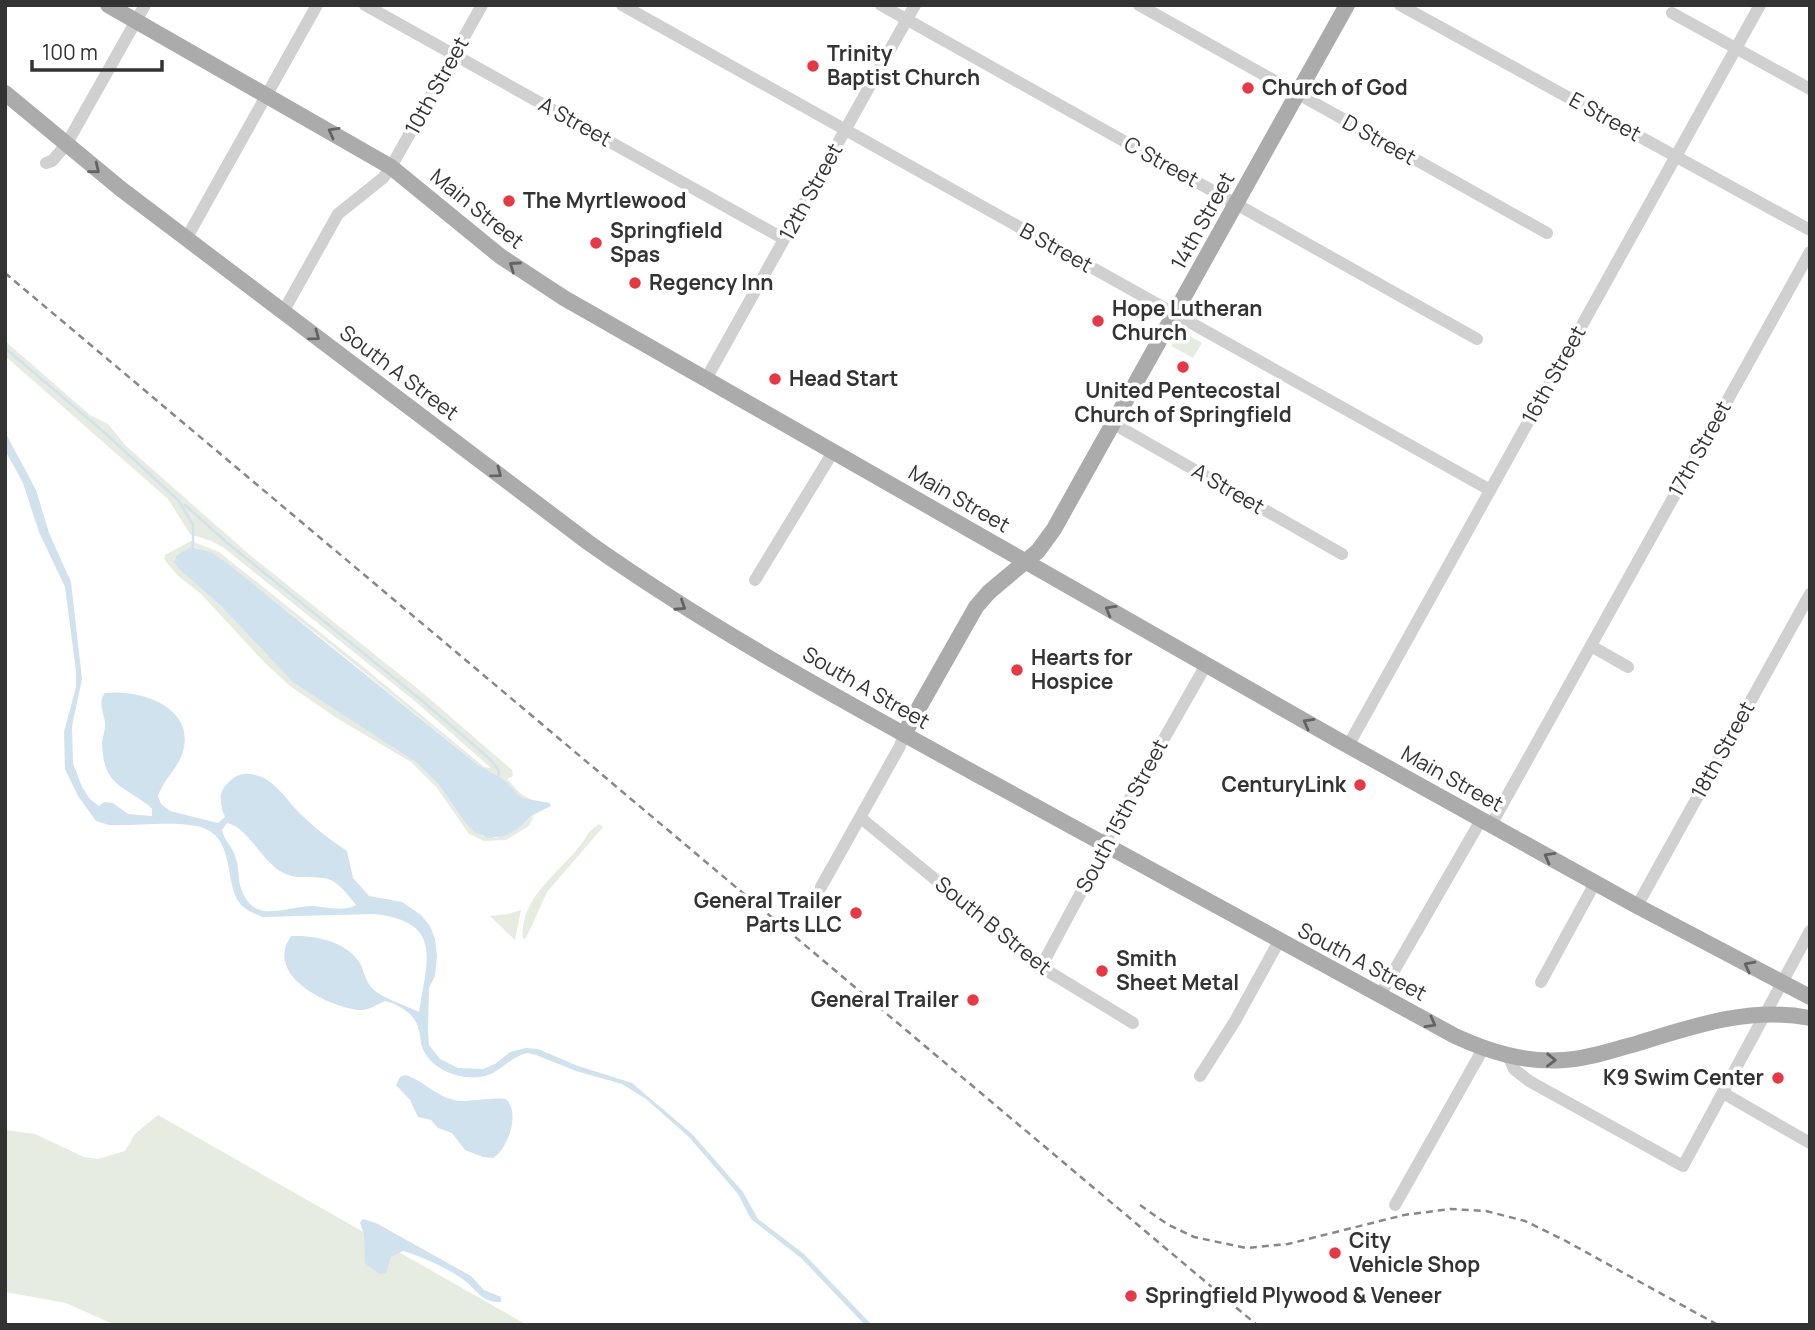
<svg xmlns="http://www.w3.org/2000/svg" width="1815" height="1330" viewBox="0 0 1815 1330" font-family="Manrope,sans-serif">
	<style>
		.green { fill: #e6ecdf }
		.water { fill: #cfe2ee; fill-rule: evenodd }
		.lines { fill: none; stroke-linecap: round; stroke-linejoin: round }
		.stream { stroke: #cfe2ee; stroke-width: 2.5 }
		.minor { stroke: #d0d0d0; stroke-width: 12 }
		.major { stroke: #ababab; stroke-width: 16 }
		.rail { stroke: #888; stroke-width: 2.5; stroke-dasharray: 7 5; stroke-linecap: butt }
		.oneway { stroke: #636363 }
		.poi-dot { fill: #e63946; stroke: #fff; stroke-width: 2.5 }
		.labels { text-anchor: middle; stroke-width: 7; stroke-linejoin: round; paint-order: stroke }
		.poi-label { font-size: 21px; font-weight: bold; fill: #333; stroke: #fff; text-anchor: start }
		.street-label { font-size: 21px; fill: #333; stroke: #fff }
	</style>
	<rect width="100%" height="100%" fill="#fff"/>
	<g class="green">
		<path d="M1180 330 1202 343 1193 358 1171 346Z"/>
		<path d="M5 341 90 415 108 424 126 446 250 555 423 693 512 770 513 776 507 779 521 794 532 800C516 802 512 785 499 777 493 773 485 770 478 765L332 646 217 556 195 547 176 556 174 561 179 569 222 607 293 681 417 763 439 785 464 821 482 836 496 838 518 829 534 815 529 826 506 840 484 841 469 834 437 788 411 762 335 717 290 686 264 662 201 594 177 575 164 559 165 555 191 541 219 552 361 665 472 757 484 767 491 768 417 703 224 548 211 541 190 534 168 499 5 356Z"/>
		<path d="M599 824 603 827 547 892 526 938 523 939C519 892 570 868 589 832Z"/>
		<path d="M521 910 515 940 490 916 508 914Z"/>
		<path d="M158 1115 527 1325H115L66 1303 5 1292V1130L35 1134 84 1157 98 1159 125 1151 135 1134Z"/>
	</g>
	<g class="water">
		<path d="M5 432 36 490 49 533 71 582 82 679 72 726 73 763 82 787 90 799 99 806 104 802 113 803 128 814 152 816V809L148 805C120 784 104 785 102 744 102 737 106 730 105 723 104 711 97 703 105 693 138 689 192 705 184 747 181 766 164 778 158 796L161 804 170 811 218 823 225 817C220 804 217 792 229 782 237 773 248 772 259 776 277 782 290 805 304 817 317 830 332 841 347 851L353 878 369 896 402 902 421 915 430 926 435 939 437 956 435 976 429 988 428 1029 429 1045 440 1059 458 1068 483 1069 495 1064 510 1052 526 1048 538 1049 578 1066 632 1083 692 1134 743 1192 758 1219 804 1254 872 1325H865L801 1258 751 1219 738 1194 689 1137 646 1099 622 1084 576 1071 536 1055 528 1053C510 1056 499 1075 480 1077 459 1080 430 1069 422 1047 420 1042 421 1036 419 1031 416 1014 400 1005 385 1001 376 1005 368 1011 359 1010 326 1006 264 975 291 936 315 935 346 941 360 963 364 971 365 980 371 987 379 997 407 1006 419 1012 427 959 444 922 374 914L262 917C254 913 244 910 239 902 224 881 236 833 196 826 173 821 134 826 109 825L96 821 78 796 65 769 64 732 76 687V671L65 587 39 532 23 483 5 450ZM227 823C247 827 261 859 280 871 294 880 307 876 323 878 337 879 348 895 356 905 344 912 326 907 313 906 284 906 252 927 240 885 238 877 239 867 236 859 234 848 224 841 222 830Z"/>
		<path d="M191 547 211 552 227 563 478 765 503 779 522 798 550 803 551 806 533 815 518 829 504 836 489 838 476 833 464 821 439 785 417 763 293 682 222 607 179 569 174 562 176 556Z"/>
		<path d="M406 1075C426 1082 435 1097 459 1101 470 1102 502 1096 507 1100 520 1114 508 1149 493 1158L483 1157 465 1150 452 1133 438 1128 431 1120 418 1117 410 1100 396 1085 400 1077Z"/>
		<path d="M363 1219 376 1223 471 1276 484 1290 501 1297V1302C482 1303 477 1290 464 1280 449 1269 421 1256 403 1251L391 1257 386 1273 379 1274 365 1263 364 1234 360 1223Z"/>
	</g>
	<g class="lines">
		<g class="stream">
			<path d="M5 348 105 433 179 501 193 525V548"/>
			<path d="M185 505 225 541 420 699 490 759 499 771 498 779"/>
		</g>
		<g class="minor">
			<path d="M365 5 784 239"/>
			<path d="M622 5 1490 490"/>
			<path d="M881 5 1477 339"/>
			<path d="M1139 5 1547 233"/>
			<path d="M1400 5 1810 230"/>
			<path d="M1672 13 1810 89"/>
			<path d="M46 163 52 161 66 145 145 5"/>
			<path d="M186 239 317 5"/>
			<path d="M283 312 338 214 383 178 391 167 482 5"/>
			<path d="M706 379 915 5"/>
			<path d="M1114 424 1342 554"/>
			<path d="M755 580 833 452"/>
			<path d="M1591 646 1628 667"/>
			<path d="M1348 746 1760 5"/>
			<path d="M861 818 1041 967 1133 1023"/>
			<path d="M1491 825 1810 252"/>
			<path d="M821 887 900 746 904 734"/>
			<path d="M1637 906 1810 594"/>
			<path d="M1041 967 1100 857 1104 844 1206 665"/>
			<path d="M1541 982 1595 883"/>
			<path d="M1380 995 1481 820"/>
			<path d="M1508 1056 1514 1069 1529 1081 1683 1166 1810 931"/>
			<path d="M1200 1076 1235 1021 1279 941"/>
			<path d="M1723 1093 1810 1143"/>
			<path d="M1395 1205 1483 1049"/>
		</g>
		<g class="major">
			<path d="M108 5 391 167 500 256 564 298 1338 740 1637 906 1810 997"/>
			<path d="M5 93 121 189 589 543C712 630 844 701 976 774 1136 861 1296 948 1455 1036 1490 1052 1525 1063 1564 1060 1587 1059 1609 1051 1632 1045 1691 1027 1748 1006 1810 1018"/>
			<path d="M904 734 976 607 989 592 1038 551 1054 529 1347 5"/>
		</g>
		<g class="rail">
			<path d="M5 273 1257 1325"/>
			<path d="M1140 1205 1167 1224 1194 1237 1246 1248 1288 1244 1404 1215 1450 1209 1486 1211 1525 1221 1564 1240 1718 1325"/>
		</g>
	</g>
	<defs><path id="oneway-chevron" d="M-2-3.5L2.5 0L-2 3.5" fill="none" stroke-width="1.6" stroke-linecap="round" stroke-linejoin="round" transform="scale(1.75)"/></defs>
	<g class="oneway">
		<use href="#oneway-chevron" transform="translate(333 132) rotate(-151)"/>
		<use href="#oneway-chevron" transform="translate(95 169) rotate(39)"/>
		<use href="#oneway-chevron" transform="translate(514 266) rotate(-145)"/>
		<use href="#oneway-chevron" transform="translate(315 336) rotate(37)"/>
		<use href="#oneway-chevron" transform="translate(497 473) rotate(37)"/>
		<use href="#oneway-chevron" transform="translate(681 606) rotate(33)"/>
		<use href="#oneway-chevron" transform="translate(1110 610) rotate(-150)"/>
		<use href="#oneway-chevron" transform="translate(1308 723) rotate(-151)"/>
		<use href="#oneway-chevron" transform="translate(1549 857) rotate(-151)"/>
		<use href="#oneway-chevron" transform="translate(1749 966) rotate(-152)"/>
		<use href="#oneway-chevron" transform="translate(1431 1023) rotate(29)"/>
		<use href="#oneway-chevron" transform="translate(1551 1060) rotate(1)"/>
	</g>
	<g class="poi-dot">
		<circle cx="813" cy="66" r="7"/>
		<circle cx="1248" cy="88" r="7"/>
		<circle cx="509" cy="201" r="7"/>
		<circle cx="596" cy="243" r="7"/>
		<circle cx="635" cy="283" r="7"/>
		<circle cx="1098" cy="321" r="7"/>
		<circle cx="1183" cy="367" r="7"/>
		<circle cx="775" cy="379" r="7"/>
		<circle cx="1017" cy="670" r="7"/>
		<circle cx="1360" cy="785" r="7"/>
		<circle cx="856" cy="913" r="7"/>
		<circle cx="1102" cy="971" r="7"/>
		<circle cx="973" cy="1000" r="7"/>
		<circle cx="1778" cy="1078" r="7"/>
		<circle cx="1335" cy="1253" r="7"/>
		<circle cx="1131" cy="1296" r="7"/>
	</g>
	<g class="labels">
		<g class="poi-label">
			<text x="827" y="61">Trinity<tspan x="827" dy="24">Baptist Church</tspan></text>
			<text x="1262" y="95">Church of God</text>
			<text x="523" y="208">The Myrtlewood</text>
			<text x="610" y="238">Springfield<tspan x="610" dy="24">Spas</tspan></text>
			<text x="649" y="290">Regency Inn</text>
			<text x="1112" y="316">Hope Lutheran<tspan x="1112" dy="24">Church</tspan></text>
			<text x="789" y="386">Head Start</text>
			<text x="1183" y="398" text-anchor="middle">United Pentecostal<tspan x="1183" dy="24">Church of Springfield</tspan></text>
			<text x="1031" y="665">Hearts for<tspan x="1031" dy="24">Hospice</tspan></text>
			<text x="1346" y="792" text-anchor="end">CenturyLink</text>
			<text x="842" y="908" text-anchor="end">General Trailer<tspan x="842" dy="24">Parts LLC</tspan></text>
			<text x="1116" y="966">Smith<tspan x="1116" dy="24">Sheet Metal</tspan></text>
			<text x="959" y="1007" text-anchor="end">General Trailer</text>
			<text x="1764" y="1085" text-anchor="end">K9 Swim Center</text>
			<text x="1349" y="1248">City<tspan x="1349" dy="24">Vehicle Shop</tspan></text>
			<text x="1145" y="1303">Springfield Plywood &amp; Veneer</text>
		</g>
		<g class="street-label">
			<text transform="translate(437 86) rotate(-61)" y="7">10th Street</text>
			<text transform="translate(1605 117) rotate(29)" y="7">E Street</text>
			<text transform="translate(575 122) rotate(29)" y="7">A Street</text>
			<text transform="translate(1379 140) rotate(29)" y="7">D Street</text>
			<text transform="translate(1161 162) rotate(29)" y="7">C Street</text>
			<text transform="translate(811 192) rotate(-61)" y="7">12th Street</text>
			<text transform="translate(477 209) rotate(39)" y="7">Main Street</text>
			<text transform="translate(1203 221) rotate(-61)" y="7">14th Street</text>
			<text transform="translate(1056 248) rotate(29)" y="7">B Street</text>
			<text transform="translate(399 373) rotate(37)" y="7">South A Street</text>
			<text transform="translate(1554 375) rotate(-61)" y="7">16th Street</text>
			<text transform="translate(1700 449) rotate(-61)" y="7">17th Street</text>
			<text transform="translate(1228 489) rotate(30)" y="7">A Street</text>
			<text transform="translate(959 499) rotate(30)" y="7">Main Street</text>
			<text transform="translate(866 688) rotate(30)" y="7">South A Street</text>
			<text transform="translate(1723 750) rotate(-61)" y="7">18th Street</text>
			<text transform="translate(1452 779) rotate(29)" y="7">Main Street</text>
			<text transform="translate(1122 816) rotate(-62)" y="7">South 15th Street</text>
			<text transform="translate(993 926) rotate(39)" y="7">South B Street</text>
			<text transform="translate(1362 962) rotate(28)" y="7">South A Street</text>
		</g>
	</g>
	<rect width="1815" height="1330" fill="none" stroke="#333333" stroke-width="14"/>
	<path d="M32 60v10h130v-10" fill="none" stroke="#333333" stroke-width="3.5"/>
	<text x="42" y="60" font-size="21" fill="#333333" stroke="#ffffff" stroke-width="5" paint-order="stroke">100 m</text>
</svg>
